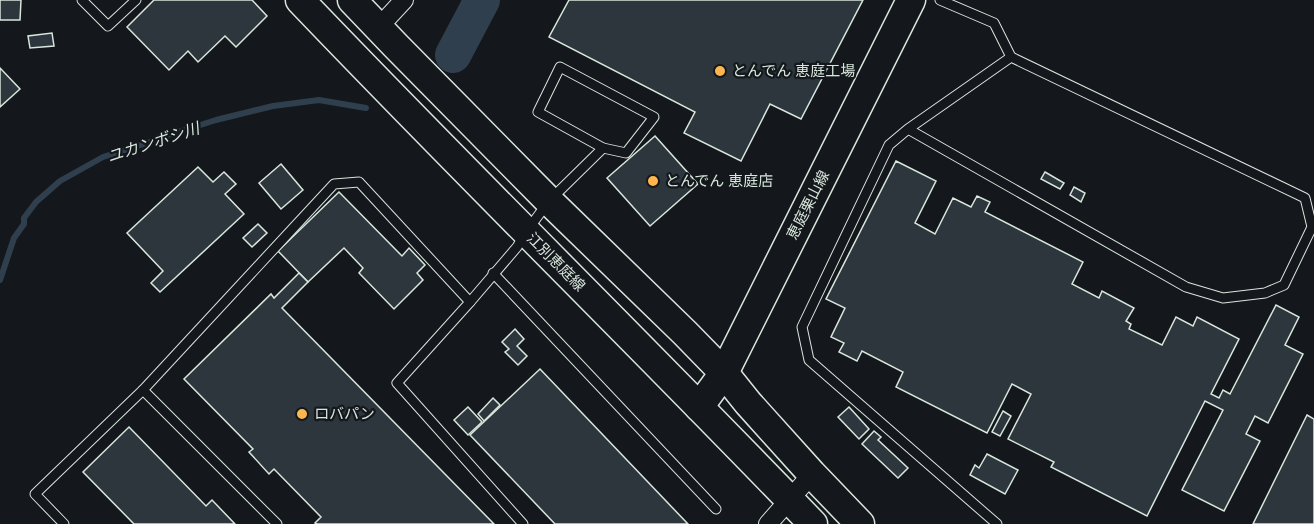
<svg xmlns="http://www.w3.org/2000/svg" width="1314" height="524" viewBox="0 0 1314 524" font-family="'PT Sans','Noto Sans JP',sans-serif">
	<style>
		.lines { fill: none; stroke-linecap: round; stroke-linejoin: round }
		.stream { stroke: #2f3f4d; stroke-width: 6 }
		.river { stroke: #2f3f4d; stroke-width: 36 }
		.building { fill: #2c363c; stroke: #d8e6dc; stroke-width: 1.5 }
		.lane-casing { stroke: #d8e6dc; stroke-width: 11 }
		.street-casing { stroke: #d8e6dc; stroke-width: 20 }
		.primary-casing { stroke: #d8e6dc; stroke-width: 31 }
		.lane { stroke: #14181c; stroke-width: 9 }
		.street { stroke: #14181c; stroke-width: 18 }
		.primary { stroke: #14181c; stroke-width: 28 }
		.poi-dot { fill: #ffb74d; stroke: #14181c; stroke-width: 2 }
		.labels { text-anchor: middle; stroke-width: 4.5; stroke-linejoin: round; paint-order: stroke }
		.poi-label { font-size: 15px; fill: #d8e6dc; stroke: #14181c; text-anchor: start }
		.street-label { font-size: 15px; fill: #d8e6dc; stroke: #14181c }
		.water-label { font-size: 16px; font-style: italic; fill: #d8e6dc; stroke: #14181c }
	</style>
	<rect width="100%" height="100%" fill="#14181c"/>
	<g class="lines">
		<path class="stream" d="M0 280 14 238 24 224V218L36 202 60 181 103 157 150 142 159 137 175 133 216 120 273 106 319 100 366 108"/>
		<path class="river" d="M453 55 482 0"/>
	</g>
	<g class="building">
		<path d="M0 0H21L20 20H0Z"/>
		<path d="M154 0H252L267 16 236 47 225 36 198 62 188 51 169 70 127 27Z"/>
		<path d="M569 0H863L801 119 770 104 741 161 684 133 695 112 549 37Z"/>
		<path d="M52 33 54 46 30 48 28 36Z"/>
		<path d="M0 68 20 89 0 107Z"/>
		<path d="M655 136 698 184 650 226 607 178Z"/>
		<path d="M896 161 936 181 915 223 935 234 953 198 971 207 977 196 990 202 985 212 1083 262 1072 284 1099 298 1102 291 1134 308 1126 321 1131 324 1129 329 1162 345 1176 317 1193 326 1197 317 1239 339 1211 394 1219 398 1223 390 1230 394 1276 305 1299 317 1285 345 1303 354 1268 423 1255 416 1246 434 1260 441 1224 511 1182 490 1223 410 1205 401 1147 516 1051 467 1054 462 1008 439 1031 394 1012 384 987 433 896 387 903 372 862 351 857 361 839 352 844 343 831 337 845 308 826 299Z"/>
		<path d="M281 164 303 190 281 209 259 183Z"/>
		<path d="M198 167 213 182 224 172 236 184 225 194 244 214 160 292 151 283 163 271 127 233Z"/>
		<path d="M1045 172 1064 183 1060 189 1041 179Z"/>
		<path d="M1074 187 1085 193 1081 202 1070 195Z"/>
		<path d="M339 192 402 256 409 248 425 265 417 273 423 280 394 309 359 273 363 268 344 248 308 282 278 251Z"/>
		<path d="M258 224 267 233 252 247 243 238Z"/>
		<path d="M299 273 308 282 282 308 494 524H317L315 523 321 517 274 469 269 474 249 452 253 449 184 379 271 294 274 298Z"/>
		<path d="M515 329 524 339 517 346 527 356 518 365 505 352 509 349 502 342Z"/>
		<path d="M540 369 688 524H555L470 435Z"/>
		<path d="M493 398 500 405 484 421 478 414Z"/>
		<path d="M468 407 482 422 468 435 454 420Z"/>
		<path d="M849 407 869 429 859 439 838 417Z"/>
		<path d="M1003 411 1011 416 1000 436 992 432Z"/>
		<path d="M1307 415 1314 419V524H1253Z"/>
		<path d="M129 427 206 506 212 500 235 524H134L83 472Z"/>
		<path d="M874 431 881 437 878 440 908 468 898 478 862 444Z"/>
		<path d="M987 454 1018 470 1005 494 970 475 975 465 979 468Z"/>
	</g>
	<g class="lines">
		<g class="lane-casing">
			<g id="lane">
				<path d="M82 0 108 26 136 0"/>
				<path d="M940 0 994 23 1011 57"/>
				<path d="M560 67 654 117 626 153 603 148 538 112Z"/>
				<path d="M908 129 1011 57 1305 198 1312 227 1284 285 1265 293 1223 298 1186 287 908 129 889 145 802 327 809 360 997 524"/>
				<path d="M493 273 716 509"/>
				<path d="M470 302 517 247 526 232 549 201 603 148"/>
				<path d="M64 524 35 494 143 390"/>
				<path d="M277 524 143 390 334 184 359 182 470 302 397 383 523 524"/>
			</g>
		</g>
		<g class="street-casing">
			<g id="street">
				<path d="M379 27 404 0"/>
				<path d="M768 524 812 474"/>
			</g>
		</g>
		<g class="primary-casing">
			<g id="primary">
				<path d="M300 0C469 177 644 348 813 524"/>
				<path d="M352 0 396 46 549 201 685 333 724 373 748 403 812 474 860 524"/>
				<path d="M699 407 724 373 911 0"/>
			</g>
		</g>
		<use href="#lane" class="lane"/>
		<use href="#street" class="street"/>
		<use href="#primary" class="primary"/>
	</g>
	<g class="poi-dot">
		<circle cx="720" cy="71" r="6"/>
		<circle cx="653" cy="181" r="6"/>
		<circle cx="302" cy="414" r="6"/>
	</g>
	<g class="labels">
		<g class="poi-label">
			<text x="732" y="76">とんでん 恵庭工場</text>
			<text x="665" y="186">とんでん 恵庭店</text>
			<text x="314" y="419">ロバパン</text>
		</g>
		<g class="street-label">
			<text transform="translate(808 205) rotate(-63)" y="5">恵庭栗山線</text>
			<text transform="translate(556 262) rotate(45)" y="5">江別恵庭線</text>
		</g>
		<g class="water-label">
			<text transform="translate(153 142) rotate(-18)" y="6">ユカンボシ川</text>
		</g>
	</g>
</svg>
